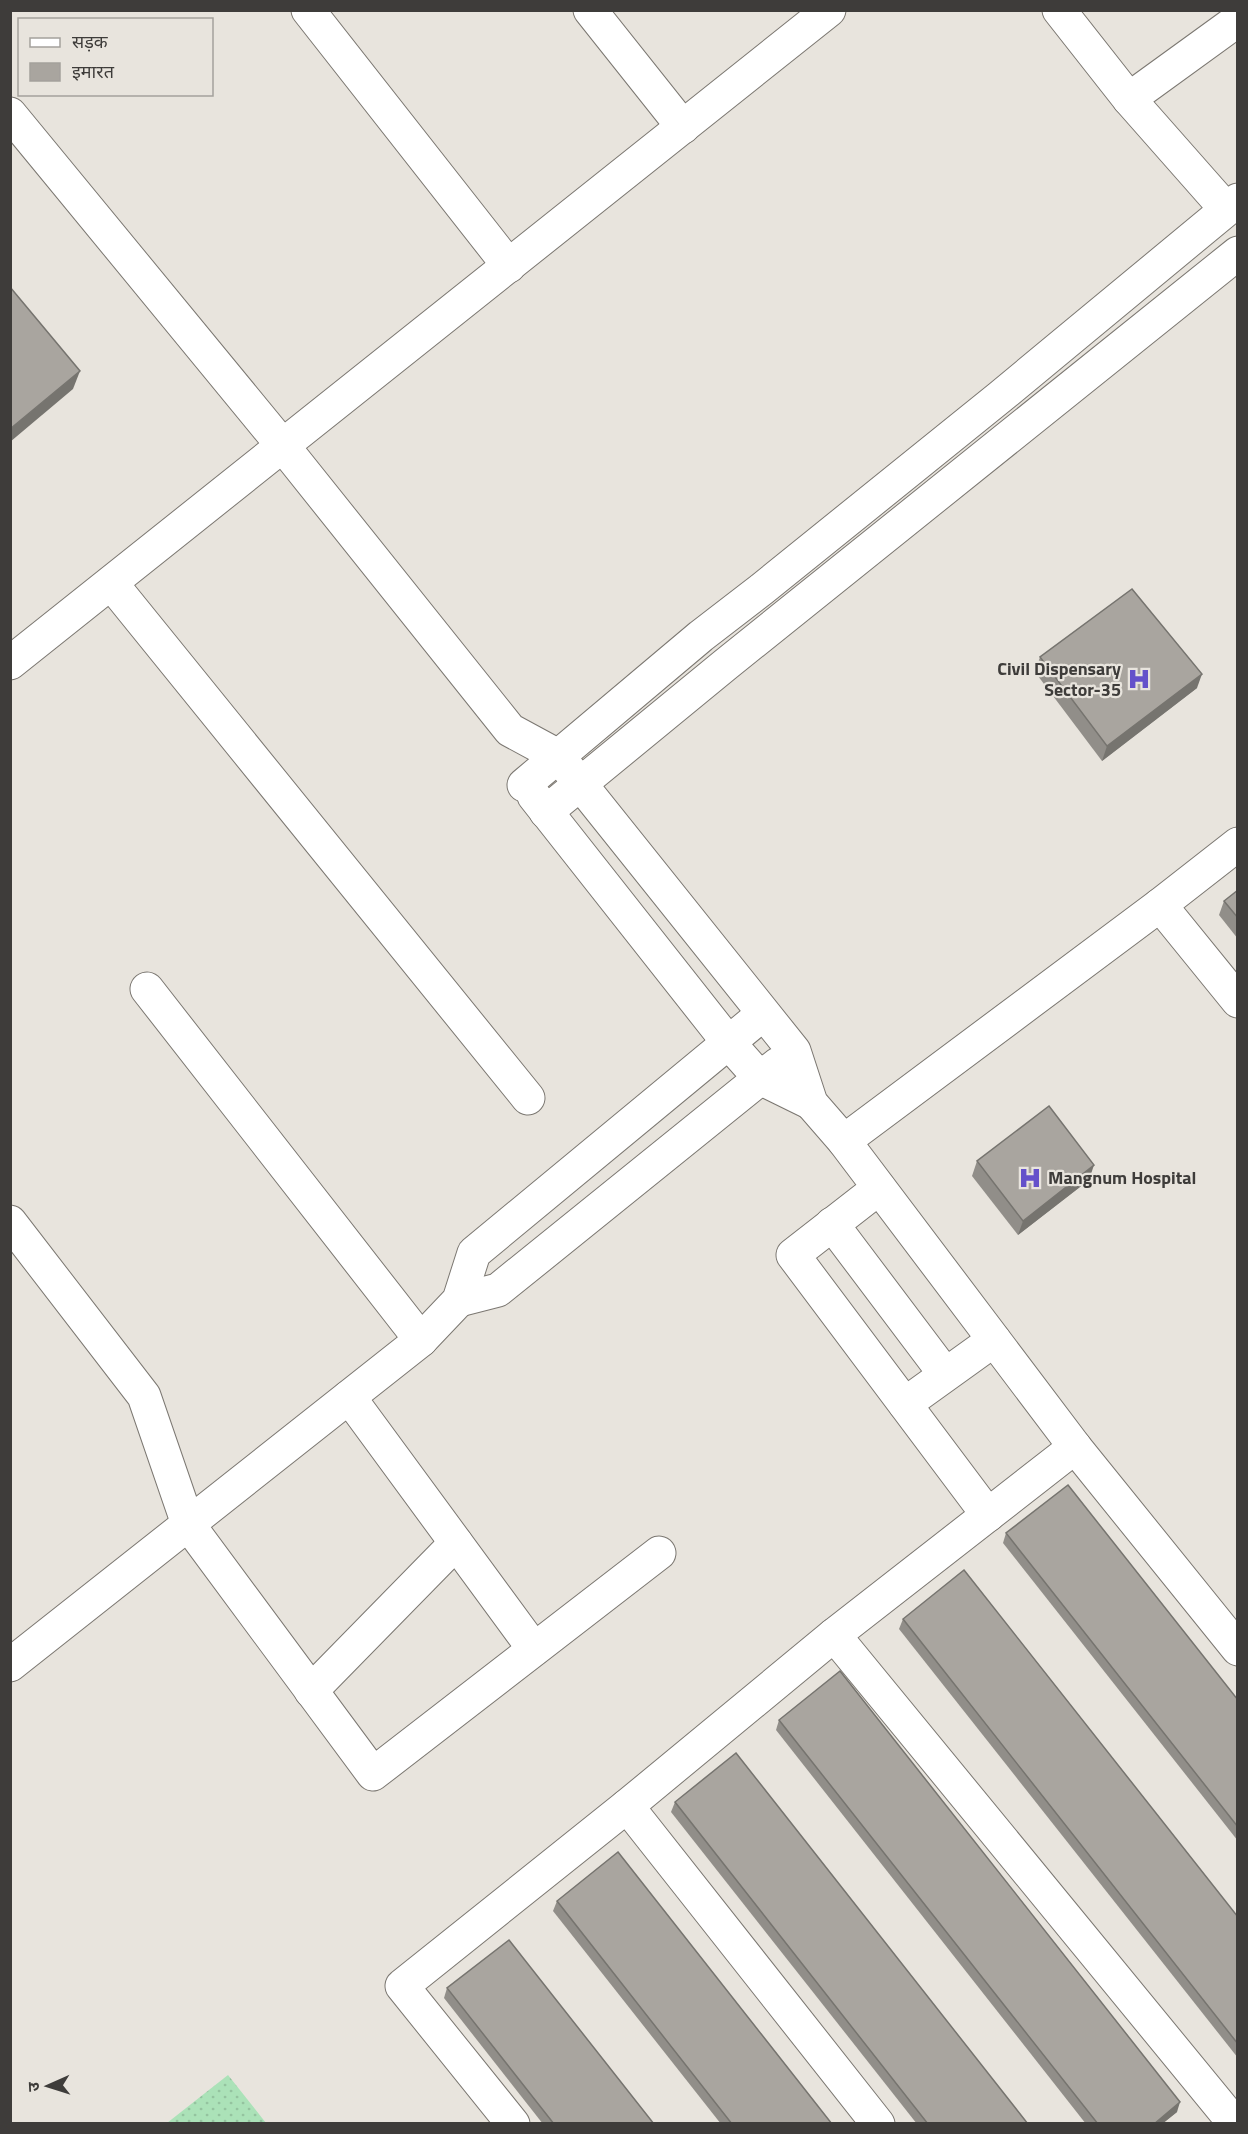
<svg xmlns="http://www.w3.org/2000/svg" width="1248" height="2134" viewBox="0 0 1248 2134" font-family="'Titillium Web','Noto Sans Devanagari',sans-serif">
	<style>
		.grass { fill: url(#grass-dots) }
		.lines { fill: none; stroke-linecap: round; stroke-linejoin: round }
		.minor-casing { stroke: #7b7771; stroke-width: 35 }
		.minor { stroke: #fff; stroke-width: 33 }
		.wall { fill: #918e89 }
		.shaded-wall { fill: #76746f }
		.building { fill: #a9a59f; stroke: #76746f; stroke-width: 1.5 }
		.labels { text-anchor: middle; stroke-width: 4.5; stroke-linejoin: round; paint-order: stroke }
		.poi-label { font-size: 18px; font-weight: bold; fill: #3e3c3a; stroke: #e8e4dd; text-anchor: end }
	</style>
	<defs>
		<pattern id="grass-dots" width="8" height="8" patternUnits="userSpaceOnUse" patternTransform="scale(1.5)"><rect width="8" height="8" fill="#abe2b8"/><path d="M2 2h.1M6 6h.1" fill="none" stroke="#94c39f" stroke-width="1.8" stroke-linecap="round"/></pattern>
	</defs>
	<rect width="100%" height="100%" fill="#e8e4dd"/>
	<path class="grass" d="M228 2075 266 2123H167Z"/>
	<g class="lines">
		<g class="minor-casing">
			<g id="minor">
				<path d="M308 10 509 266"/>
				<path d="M590 10 683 127"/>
				<path d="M1059 10 1129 99 1226 209"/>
				<path d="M1129 99 1238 20"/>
				<path d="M10 114 283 446 510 730 558 756 794 1051 811 1103 844 1141 1075 1447 1238 1649"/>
				<path d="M111 583 528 1098"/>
				<path d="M10 663 829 10"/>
				<path d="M524 785 701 636 762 589 1000 397 1238 200"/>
				<path d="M534 796 728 1042 760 1078 811 1103"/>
				<path d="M546 812 725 665 1238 253"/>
				<path d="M1238 844 1160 905 1238 1001"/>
				<path d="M147 989 421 1340"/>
				<path d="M844 1141 1160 905"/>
				<path d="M879 1188 793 1255 988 1515"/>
				<path d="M10 1222 144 1396 188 1524 373 1774 659 1553"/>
				<path d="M832 1224 945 1374"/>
				<path d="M459 1300 498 1290 778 1064"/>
				<path d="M349 1397 534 1649"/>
				<path d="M905 1404 994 1340"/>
				<path d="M834 1635 1235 2124"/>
				<path d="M10 1665 421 1340 459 1300 474 1253 763 1014"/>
				<path d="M311 1691 456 1543"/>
				<path d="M627 1806 878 2124"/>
				<path d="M513 2124 402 1986 627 1806 834 1635 1075 1447"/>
			</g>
		</g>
		<use href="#minor" class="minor"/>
	</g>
	<g class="wall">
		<path d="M1040 657 1197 688 1102 761 1035 672Z"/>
		<path d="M1238 890V939L1219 915 1224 901Z"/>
		<path d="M977 1161 1089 1180 1018 1235 972 1176Z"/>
		<path d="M1006 1533 1238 1700V1841L1003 1543Z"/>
		<path d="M903 1619 1238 1917V2058L899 1629Z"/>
		<path d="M779 1720 1177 2112 1162 2124H1086L776 1730Z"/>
		<path d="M675 1802 1028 2124H917L671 1812Z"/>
		<path d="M557 1901 832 2124H721L553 1911Z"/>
		<path d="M447 1988 654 2124H543L444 1998Z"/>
	</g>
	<g class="shaded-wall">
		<path d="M80 371 73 389 10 442V429Z"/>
		<path d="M1202 674 1197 688 1102 761 1107 746Z"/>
		<path d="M1094 1165 1089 1180 1018 1235 1023 1221Z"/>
		<path d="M1180 2102 1177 2112 1162 2124H1154Z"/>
	</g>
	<g class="building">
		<path d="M10 287 80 371 10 429Z"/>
		<path d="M1132 589 1202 674 1107 746 1040 657Z"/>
		<path d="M1238 890V918L1224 901Z"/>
		<path d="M1049 1106 1094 1165 1023 1221 977 1161Z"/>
		<path d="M1068 1485 1238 1700V1827L1006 1533Z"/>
		<path d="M964 1570 1238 1917V2044L903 1619Z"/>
		<path d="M840 1671 1180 2102 1154 2124H1098L779 1720Z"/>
		<path d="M736 1753 1028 2124H928L675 1802Z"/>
		<path d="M618 1852 832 2124H732L557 1901Z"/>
		<path d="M509 1940 654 2124H554L447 1988Z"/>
	</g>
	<defs>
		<g id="hospital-bare" transform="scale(1.8)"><path d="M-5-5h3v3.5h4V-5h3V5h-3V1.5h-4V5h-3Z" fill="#6451ca" stroke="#e8e4dd" stroke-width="2.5" paint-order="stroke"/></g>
	</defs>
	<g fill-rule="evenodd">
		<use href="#hospital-bare" x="1139" y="679"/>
		<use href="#hospital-bare" x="1030" y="1178"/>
	</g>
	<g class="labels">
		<g class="poi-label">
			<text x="1121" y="675">Civil Dispensary<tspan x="1121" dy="21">Sector-35</tspan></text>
			<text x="1048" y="1184" text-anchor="start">Mangnum Hospital</text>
		</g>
	</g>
	<rect width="1248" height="2134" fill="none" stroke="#3e3c3a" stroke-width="24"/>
	<rect x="18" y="18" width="195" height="78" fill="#e8e4dd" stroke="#a4a19c" stroke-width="1.5"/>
	<rect x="30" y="38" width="30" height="9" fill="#ffffff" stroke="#a4a19c" stroke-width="1.5"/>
	<text x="72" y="48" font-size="18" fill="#3e3c3a">सड़क</text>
	<rect x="30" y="63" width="30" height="18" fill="#a9a59f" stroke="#a4a19c" stroke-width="1.5"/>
	<text x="72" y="78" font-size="18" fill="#3e3c3a">इमारत</text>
	<g transform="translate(48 2086) rotate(267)" stroke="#e8e4dd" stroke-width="4.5" paint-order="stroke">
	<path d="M0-4.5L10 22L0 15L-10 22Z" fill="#3e3c3a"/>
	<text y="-9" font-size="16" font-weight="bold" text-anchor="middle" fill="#3e3c3a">उ</text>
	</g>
</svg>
